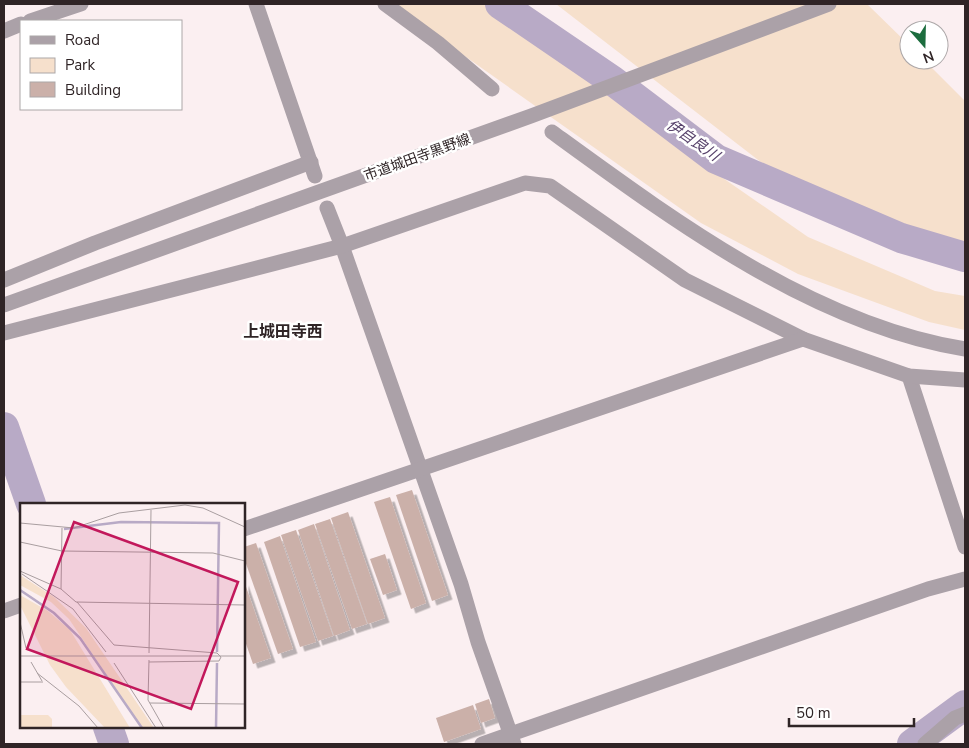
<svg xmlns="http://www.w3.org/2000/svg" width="969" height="748" viewBox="0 0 969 748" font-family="'Nunito Sans','Noto Sans JP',sans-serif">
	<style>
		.green { fill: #f6e0cc }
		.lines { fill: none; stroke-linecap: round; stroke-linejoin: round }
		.river { stroke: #b8aac6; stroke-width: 30 }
		.building { fill: #cbb0a9; filter: url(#shadow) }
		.minor { stroke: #aba1a8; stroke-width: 15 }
		.labels { text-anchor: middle; stroke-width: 5; stroke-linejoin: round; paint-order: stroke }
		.street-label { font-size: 14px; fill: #2f2426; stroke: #fff }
		.water-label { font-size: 15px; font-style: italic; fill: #57426b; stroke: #fff }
		.quarter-label { font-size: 16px; font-weight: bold; fill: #2f2426; stroke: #fff }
		.inset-river { fill: none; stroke: #b8aac6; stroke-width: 2.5 }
		.inset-road { fill: none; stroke: #a99ea0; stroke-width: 1 }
		.view { fill: #c2185b; fill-opacity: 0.15; stroke: #c2185b; stroke-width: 2.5 }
		.inset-edge { fill: none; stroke: #2f2426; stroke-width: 2.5 }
	</style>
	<defs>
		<filter id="shadow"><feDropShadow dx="4.5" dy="4.5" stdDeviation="0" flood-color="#0004"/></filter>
	</defs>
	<rect width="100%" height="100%" fill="#fbeff1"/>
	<g class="green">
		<path d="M391 4H488L671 142 808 237 935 291 965 296V330L929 322 798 274 701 223Z"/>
		<path d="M556 4H867L909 45V60H924L965 101V244L931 237 784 180Z"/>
	</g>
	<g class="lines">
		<g class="river">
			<path d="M500 4 613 81 716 159 901 238 965 257"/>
			<path d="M4 427 31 504"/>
			<path d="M108 727 114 744"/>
			<path d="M912 744 965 705"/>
		</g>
	</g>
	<g class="building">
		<path d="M412 490 448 595 432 601 396 495Z"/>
		<path d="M390 497 426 603 411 609 374 502Z"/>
		<path d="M348 512 385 618 368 624 331 518Z"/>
		<path d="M330 519 367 624 352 629 315 524Z"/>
		<path d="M314 524 350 630 334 636 298 530Z"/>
		<path d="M296 530 333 636 318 641 281 535Z"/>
		<path d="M280 536 316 642 300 647 264 542Z"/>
		<path d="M256 543 293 649 278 654 244 558V547Z"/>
		<path d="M385 554 397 590 383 595 370 559Z"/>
		<path d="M244 581 271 658 253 664 244 638Z"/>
		<path d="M489 699 495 718 481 723 475 704Z"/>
		<path d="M473 705 481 729 444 742 436 718Z"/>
	</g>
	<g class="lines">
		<g class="minor">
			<path d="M256 4 315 176"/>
			<path d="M385 4 438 43 492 89"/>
			<path d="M30 21 81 4"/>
			<path d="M4 31 21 24"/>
			<path d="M552 132C673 220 814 325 965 349"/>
			<path d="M327 208 342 246 461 584 478 642 514 744"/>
			<path d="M4 280 95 243 311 162"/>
			<path d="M4 305 531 116 829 4"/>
			<path d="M4 333 342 246 525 183 550 186 685 280 803 339"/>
			<path d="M909 376 965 547"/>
			<path d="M244 529 803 339 909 376 965 380"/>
			<path d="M4 611 21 605"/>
			<path d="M482 744 928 589 965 579"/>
			<path d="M925 744 955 718 965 714"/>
		</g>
	</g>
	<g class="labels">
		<g class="street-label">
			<text transform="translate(417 157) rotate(-20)" y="5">市道城田寺黒野線</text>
		</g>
		<g class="water-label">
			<text transform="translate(693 140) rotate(35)" y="5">伊自良川</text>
		</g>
		<g class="quarter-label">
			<text x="283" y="337">上城田寺西</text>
		</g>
	</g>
	<g transform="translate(20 503)">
		<rect width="225" height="225" fill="#fbeff1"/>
		<path d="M0 72 34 94 66 125 134 225H122L49 116 31 99 0 82ZM0 92 28 108 50 127 110 225H85L46 184 30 162 0 102ZM0 212H28L32 216V225H0Z" fill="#f6e0cc"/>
		<path class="inset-river" d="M44 26 101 19 199 20 197 149M0 87 34 110 60 135 122 225M196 225 197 160"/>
		<path class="inset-road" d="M0 20 54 25 99 10 165 2 183 5 225 24M0 39 42 48 193 50 225 58M0 68 41 86 56 99 225 102M2 71 53 106 86 149M41 86 42 25M57 99 94 142 197 150 201 154M0 119 6 145M129 150 131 7M0 153H225M129 157 128 197 144 225M11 159 22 178M129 159 199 158 201 154M94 160 136 225M17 170 59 203 78 225M0 179H23M130 200 225 201"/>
		<path class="view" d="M54 19 218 79 171 206 7 146Z"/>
		<rect width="225" height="225" class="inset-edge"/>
	</g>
	<rect width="969" height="748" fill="none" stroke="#2f2426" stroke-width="10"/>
	<rect x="20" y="20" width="162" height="90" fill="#ffffff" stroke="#aca7a8"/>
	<rect x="30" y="36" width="25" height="8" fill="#aba1a8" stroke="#aca7a8"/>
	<text x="65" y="45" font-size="15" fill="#2f2426">Road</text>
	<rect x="30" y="58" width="25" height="15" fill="#f6e0cc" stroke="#aca7a8"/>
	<text x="65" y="70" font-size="15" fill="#2f2426">Park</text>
	<rect x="30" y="82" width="25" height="15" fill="#cbb0a9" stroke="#aca7a8"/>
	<text x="65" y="95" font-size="15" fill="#2f2426">Building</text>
	<g transform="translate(924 45) rotate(160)"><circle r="24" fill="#ffffff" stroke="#aca7a8"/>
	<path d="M0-4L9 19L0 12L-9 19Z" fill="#1c6d3e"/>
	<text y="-8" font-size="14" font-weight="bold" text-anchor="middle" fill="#2f2426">N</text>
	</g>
	<path d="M789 718v8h125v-8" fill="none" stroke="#2f2426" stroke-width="2.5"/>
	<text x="796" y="718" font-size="15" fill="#2f2426" stroke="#ffffff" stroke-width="4" paint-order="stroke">50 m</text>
</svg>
